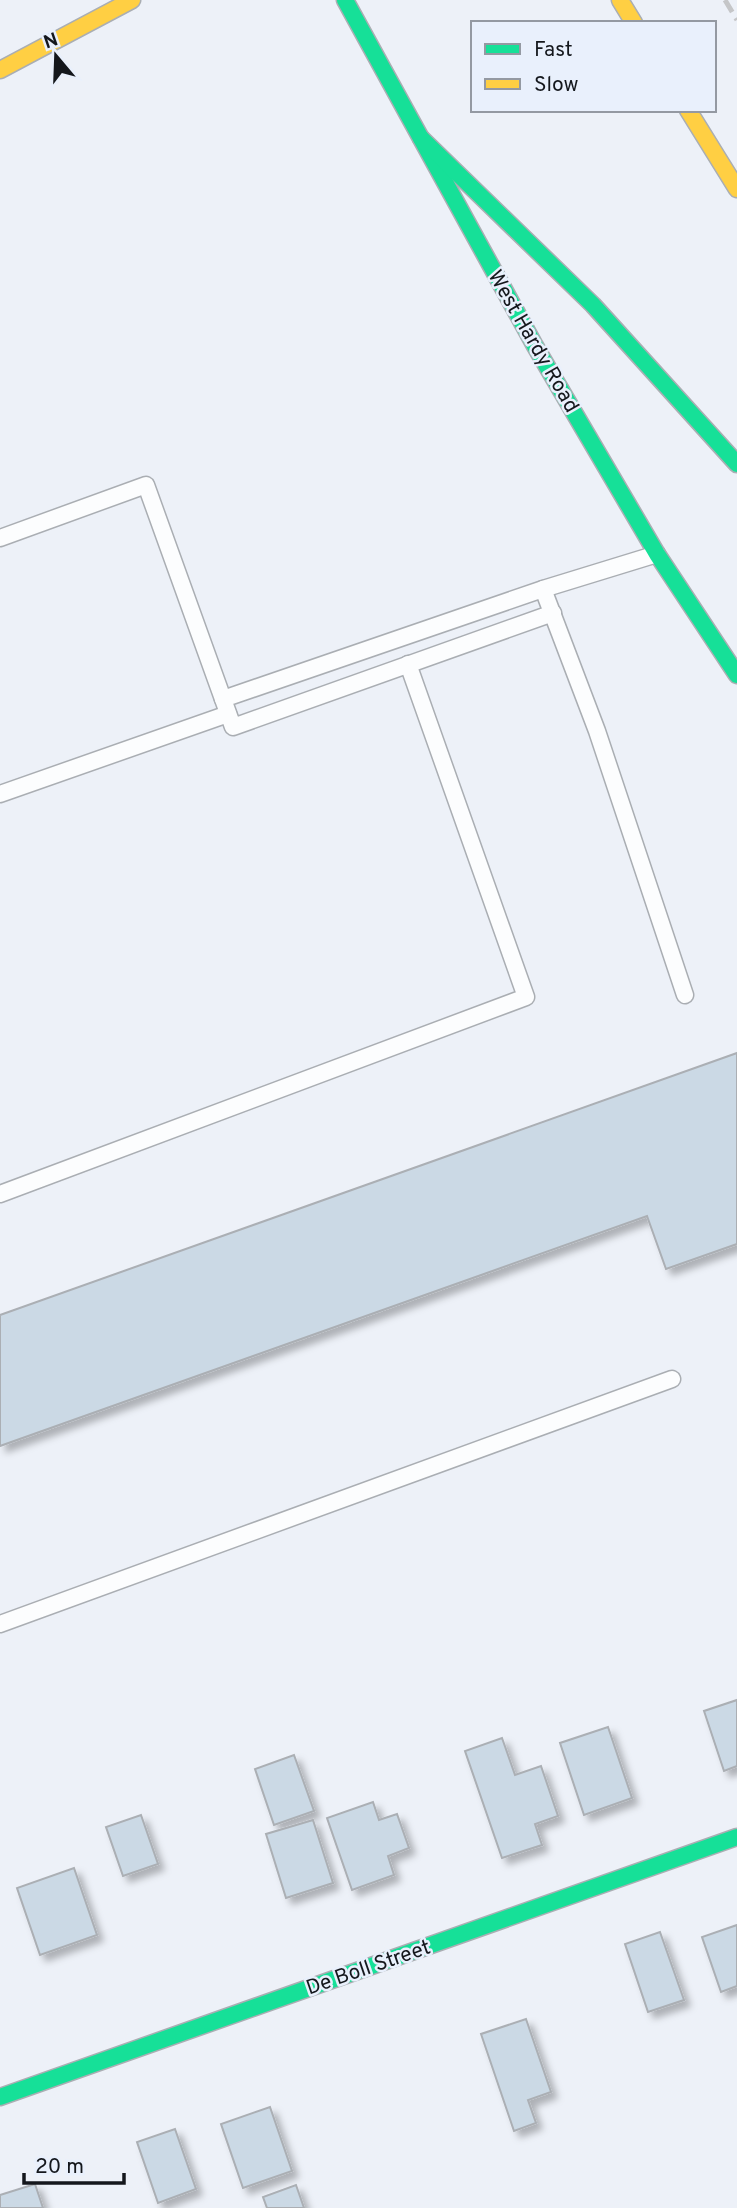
<svg xmlns="http://www.w3.org/2000/svg" width="737" height="2208" viewBox="0 0 737 2208" font-family="Overpass,sans-serif">
	<style>
		.building { fill: #cbd9e5; stroke: #abafb4; stroke-width: 2; filter: url(#shadow) }
		.lines { fill: none; stroke-linecap: round; stroke-linejoin: round }
		.lane-casing { stroke: #aaaeb3; stroke-width: 19 }
		.fast-casing { stroke: #aaaeb3; stroke-width: 19 }
		.slow-casing { stroke: #aaaeb3; stroke-width: 19 }
		.lane { stroke: #fcfdfe; stroke-width: 16 }
		.fast { stroke: #16e098; stroke-width: 16 }
		.slow { stroke: #ffcf43; stroke-width: 16 }
		.rail { stroke: #c5c6c8; stroke-width: 5; stroke-dasharray: 14 7; stroke-linecap: butt }
		.labels { text-anchor: middle; stroke-width: 5; stroke-linejoin: round; paint-order: stroke }
		.street-label { font-size: 21px; fill: #14171c; stroke: #e9f0fc }
	</style>
	<defs>
		<filter id="shadow"><feDropShadow dx="6" dy="6" stdDeviation="3.5" flood-color="#0004"/></filter>
	</defs>
	<rect width="100%" height="100%" fill="#edf1f8"/>
	<g class="building">
		<path d="M737 1053V1244L666 1269 647 1216 0 1446V1315Z"/>
		<path d="M737 1700V1766L724 1771 704 1711Z"/>
		<path d="M608 1727 632 1798 584 1815 560 1743Z"/>
		<path d="M502 1738 515 1775 541 1766 558 1816 535 1824 542 1845 502 1858 465 1751Z"/>
		<path d="M294 1755 314 1811 274 1825 255 1769Z"/>
		<path d="M373 1802 379 1820 397 1814 409 1848 388 1856 394 1875 352 1890 327 1818Z"/>
		<path d="M141 1815 158 1864 123 1876 106 1827Z"/>
		<path d="M313 1820 333 1883 286 1898 266 1834Z"/>
		<path d="M74 1868 97 1935 40 1955 17 1888Z"/>
		<path d="M737 1925V1986L721 1992 702 1937Z"/>
		<path d="M660 1932 684 2000 648 2012 625 1944Z"/>
		<path d="M526 2019 551 2092 528 2100 536 2123 514 2131 481 2034Z"/>
		<path d="M270 2107 292 2171 243 2188 221 2124Z"/>
		<path d="M175 2129 196 2189 158 2203 137 2142Z"/>
		<path d="M35 2184 43 2208H0V2195Z"/>
		<path d="M296 2185 304 2208H267L263 2197Z"/>
	</g>
	<g class="lines">
		<g class="lane-casing">
			<g id="lane">
				<path d="M0 538 146 485 223 699"/>
				<path d="M543 589 597 731 685 995"/>
				<path d="M553 613 233 727 223 699 543 589 657 554"/>
				<path d="M0 794 228 714"/>
				<path d="M0 1194 526 997 408 664"/>
				<path d="M0 1624 672 1379"/>
			</g>
		</g>
		<g class="fast-casing">
			<g id="fast">
				<path d="M345 0 535 346 657 554 737 675"/>
				<path d="M421 138 593 305 737 464"/>
				<path d="M0 2097 737 1837"/>
			</g>
		</g>
		<g class="slow-casing">
			<g id="slow">
				<path d="M620 0 634 23"/>
				<path d="M0 70 132 0"/>
				<path d="M688 110 737 189"/>
			</g>
		</g>
		<use href="#lane" class="lane"/>
		<use href="#fast" class="fast"/>
		<use href="#slow" class="slow"/>
		<path class="rail" d="M725 0 737 20"/>
	</g>
	<g class="labels">
		<g class="street-label">
			<text transform="translate(534 341) rotate(60)" y="7">West Hardy Road</text>
			<text transform="translate(368 1967) rotate(-19)" y="7">De Boll Street</text>
		</g>
	</g>
	<rect x="471" y="21" width="245" height="91" fill="#e9f0fc" stroke="#9499a2" stroke-width="2"/>
	<rect x="485" y="44" width="35" height="10" fill="#16e098" stroke="#9499a2" stroke-width="2"/>
	<text x="534" y="56" font-size="21" fill="#14171c">Fast</text>
	<rect x="485" y="79" width="35" height="10" fill="#ffcf43" stroke="#9499a2" stroke-width="2"/>
	<text x="534" y="91" font-size="21" fill="#14171c">Slow</text>
	<g transform="translate(56 56) rotate(341)" stroke="#e9f0fc" stroke-width="5" paint-order="stroke">
	<path d="M0-5L12 26L0 18L-12 26Z" fill="#14171c"/>
	<text y="-10" font-size="19" font-weight="bold" text-anchor="middle" fill="#14171c">N</text>
	</g>
	<path d="M24 2173v10h100v-10" fill="none" stroke="#14171c" stroke-width="3.5"/>
	<text x="35" y="2173" font-size="21" fill="#14171c" stroke="#e9f0fc" stroke-width="5" paint-order="stroke">20 m</text>
</svg>
